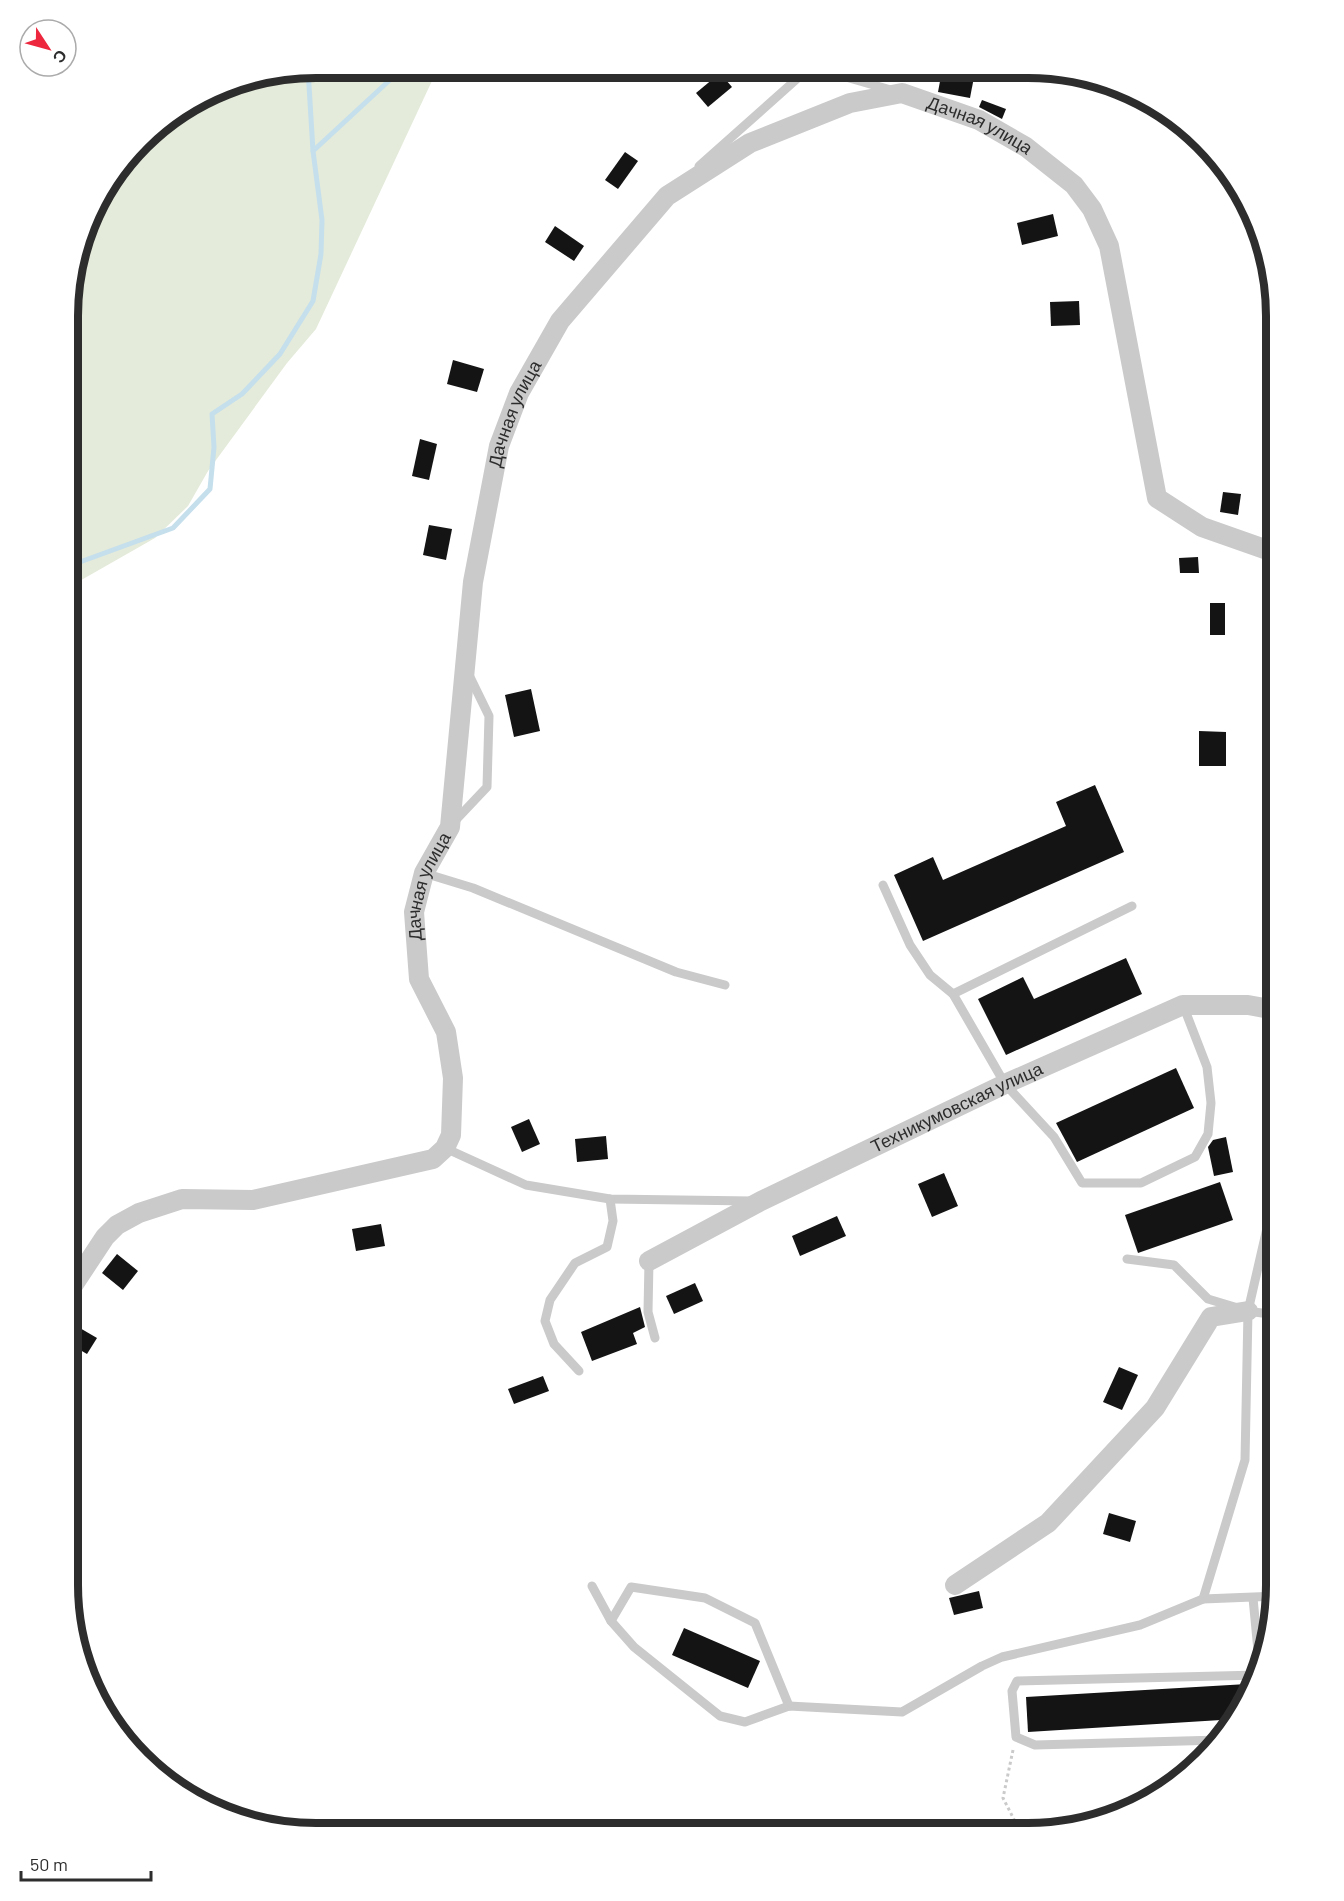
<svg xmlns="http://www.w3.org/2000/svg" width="1344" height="1901" viewBox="0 0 1344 1901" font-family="Barlow,sans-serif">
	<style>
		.green { fill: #e4ebda }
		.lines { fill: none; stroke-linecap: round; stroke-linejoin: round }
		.stream { stroke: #c5dfec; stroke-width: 5 }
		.building { fill: #141414 }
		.path { stroke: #cacaca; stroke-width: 3; stroke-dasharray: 3 3; stroke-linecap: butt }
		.lane { stroke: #cacaca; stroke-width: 9 }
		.street { stroke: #cacaca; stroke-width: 20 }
		.labels { text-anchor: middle; stroke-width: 6; stroke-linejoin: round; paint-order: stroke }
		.street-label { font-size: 18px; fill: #2d2d2d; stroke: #fff }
		.rim { fill: none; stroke: #2d2d2d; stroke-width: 8 }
	</style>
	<rect width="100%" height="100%" fill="#fff"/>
	<path class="green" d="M316 68H438L316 329 287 363 208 471 188 506 155 538 69 587 70 283 101 192 152 129 236 81Z"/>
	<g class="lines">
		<g class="stream">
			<path d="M308 69 313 151"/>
			<path d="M69 566 173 528 210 489 214 447 212 414 242 394 280 354 313 301 321 254 322 220 313 151 392 78 395 68"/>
		</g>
	</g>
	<g class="building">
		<path d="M942 71 974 77 970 98 938 92Z"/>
		<path d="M720 73 732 87 708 107 696 93Z"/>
		<path d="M982 100 1006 109 1002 119 979 107Z"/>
		<path d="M625 152 638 161 618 189 605 180Z"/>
		<path d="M1053 214 1058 236 1022 245 1017 223Z"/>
		<path d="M555 226 584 246 574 261 545 242Z"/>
		<path d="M1079 301 1080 325 1051 326 1050 302Z"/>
		<path d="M453 360 484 369 477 392 447 384Z"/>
		<path d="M420 439 437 444 429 480 412 476Z"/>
		<path d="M1223 492 1241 494 1238 515 1220 512Z"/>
		<path d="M429 525 452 529 446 560 423 555Z"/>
		<path d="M1198 557 1199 573H1180L1179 558Z"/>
		<rect x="1210" y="603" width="15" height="32"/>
		<path d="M531 689 540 731 514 737 505 695Z"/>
		<path d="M1199 731 1226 732V766H1199Z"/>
		<path d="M1095 785 1124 852 923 941 894 875 933 857 943 880 1066 826 1056 802Z"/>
		<path d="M1126 958 1142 994 1006 1055 978 999 1023 977 1034 999Z"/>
		<path d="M1176 1068 1194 1108 1077 1162 1056 1123Z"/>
		<path d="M529 1119 540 1144 522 1152 511 1127Z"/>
		<path d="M606 1136 608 1159 577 1162 575 1139Z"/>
		<path d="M1226 1137 1233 1172 1214 1176 1208 1147 1213 1140Z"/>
		<path d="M944 1173 958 1206 932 1217 918 1184Z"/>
		<path d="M1220 1182 1233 1220 1138 1253 1125 1215Z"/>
		<path d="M837 1216 846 1236 800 1256 792 1236Z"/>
		<path d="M381 1224 385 1246 356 1251 352 1229Z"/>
		<path d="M117 1254 138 1271 123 1290 102 1273Z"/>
		<path d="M695 1283 703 1301 674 1314 666 1296Z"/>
		<path d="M640 1307 645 1327 633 1333 637 1344 592 1361 581 1332Z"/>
		<path d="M73 1324 97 1338 87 1354 68 1343V1332Z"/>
		<path d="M1119 1367 1138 1375 1122 1410 1103 1402Z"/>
		<path d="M543 1376 549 1391 514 1404 508 1389Z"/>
		<path d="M1109 1513 1136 1521 1130 1542 1103 1534Z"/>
		<path d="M979 1591 983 1608 954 1615 949 1598Z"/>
		<path d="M684 1628 760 1661 748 1688 672 1655Z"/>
		<path d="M1247 1684V1698L1237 1719 1028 1732 1026 1697Z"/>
	</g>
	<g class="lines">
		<path class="path" d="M1013 1750 1003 1798 1021 1833"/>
		<g class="lane">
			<path d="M818 69 891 90"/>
			<path d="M699 166 799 77 814 69"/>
			<path d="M453 823 487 787 489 716 469 675"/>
			<path d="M424 873 473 888 676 972 725 985"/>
			<path d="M883 885 910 945 930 975 953 994 1005 1084 1054 1137 1082 1183H1141L1195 1157 1208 1134 1211 1103 1207 1067 1183 1005"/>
			<path d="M953 994 1132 906"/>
			<path d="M445 1148 526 1185 610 1199 752 1201"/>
			<path d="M1127 1259 1174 1265 1208 1299 1248 1311 1276 1315"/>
			<path d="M649 1261 648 1312 655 1338"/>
			<path d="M579 1371 554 1344 545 1321 550 1300 575 1263 607 1247 613 1221 610 1199"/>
			<path d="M592 1586 611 1621 634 1647 720 1716 745 1722 789 1706 902 1712 982 1666 1002 1657 1140 1625 1203 1599 1276 1596"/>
			<path d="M1253 1598 1260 1672"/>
			<path d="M1203 1599 1245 1460 1248 1311 1276 1189"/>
			<path d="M611 1621 631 1587 705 1598 755 1623 789 1706"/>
			<path d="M1220 1740 1035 1745 1016 1737 1012 1691 1017 1681 1259 1675"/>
		</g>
		<g class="street">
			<path id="s1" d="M649 1261 761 1201 1005 1084 1183 1005H1248L1276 1010"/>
			<path id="s2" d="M68 1293 105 1237 117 1225 139 1213 182 1199 253 1200 433 1159 445 1148 451 1135 453 1078 446 1032 419 979 414 912 424 873 450 827 473 582 499 446 519 393 560 321 667 196 750 143 850 103 902 93 979 120 1026 147 1074 185 1092 209 1109 246 1157 498 1202 527 1276 553"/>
			<path d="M955 1585 1048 1523 1155 1408 1211 1317 1248 1311"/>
		</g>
	</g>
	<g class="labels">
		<g class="street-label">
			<text dy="6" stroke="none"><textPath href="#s2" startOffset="1796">Дачная улица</textPath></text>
			<text dy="6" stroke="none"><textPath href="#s2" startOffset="1184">Дачная улица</textPath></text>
			<text dy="6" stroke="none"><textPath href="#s2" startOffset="699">Дачная улица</textPath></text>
			<text dy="6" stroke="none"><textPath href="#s1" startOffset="344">Техникумовская улица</textPath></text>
		</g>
	</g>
	<path d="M0 0H1344V1901H0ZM316 78H1028A238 238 0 0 1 1266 316V1585A238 238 0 0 1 1028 1823H316A238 238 0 0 1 78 1585V316A238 238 0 0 1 316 78Z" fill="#fff" fill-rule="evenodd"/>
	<path class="rim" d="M316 78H1028A238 238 0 0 1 1266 316V1585A238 238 0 0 1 1028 1823H316A238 238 0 0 1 78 1585V316A238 238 0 0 1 316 78Z"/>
	<g transform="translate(48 48) rotate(126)"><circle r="28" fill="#ffffff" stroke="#ababab" stroke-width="1.5"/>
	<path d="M0-4.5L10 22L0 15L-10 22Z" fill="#ec273e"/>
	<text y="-9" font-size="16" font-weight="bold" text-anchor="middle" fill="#2d2d2d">С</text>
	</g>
	<path d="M21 1871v9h130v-9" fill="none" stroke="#2d2d2d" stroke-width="3"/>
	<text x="30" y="1871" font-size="18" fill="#2d2d2d" stroke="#ffffff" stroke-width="4.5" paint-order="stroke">50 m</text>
</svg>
